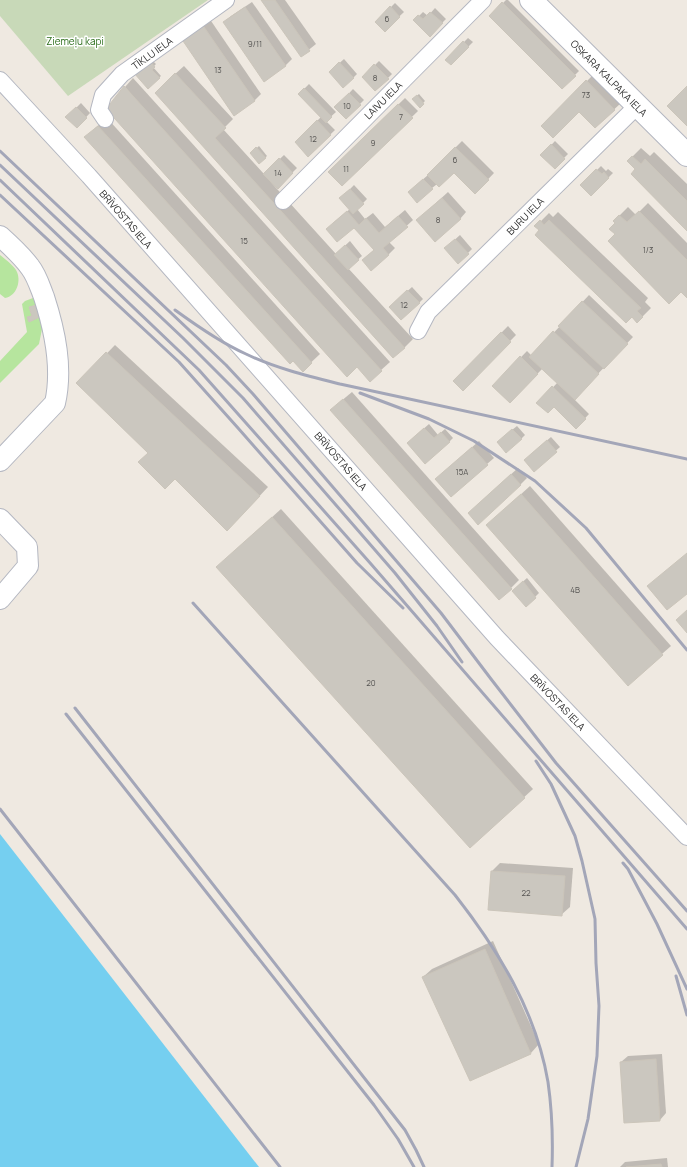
<svg xmlns="http://www.w3.org/2000/svg" width="687" height="1167" viewBox="0 0 687 1167" font-family="Manrope,sans-serif">
	<style>
		.green { fill: #b6e59e }
		.cemetery { fill: #c8d9b8 }
		.water { fill: #75cff0 }
		.shadow { fill: #0003 }
		.building { fill: #cbc7bf; stroke: #cbc5ba }
		.lines { fill: none; stroke-linecap: round; stroke-linejoin: round }
		.minor-casing { stroke: #b4b7c1; stroke-width: 18 }
		.tertiary-casing { stroke: #b4b7c1; stroke-width: 22 }
		.secondary-casing { stroke: #b4b7c1; stroke-width: 24 }
		.minor { stroke: #fff; stroke-width: 16 }
		.tertiary { stroke: #fff; stroke-width: 20 }
		.secondary { stroke: #fff; stroke-width: 22 }
		.rail { stroke: #a3a6b8; stroke-width: 3 }
		.labels { text-anchor: middle; stroke-width: 3; stroke-linejoin: round; paint-order: stroke }
		.number-label { font-size: 8px; fill: #555452 }
		.park-label { font-size: 10px; fill: #2c6e1b; stroke: #fff }
		.street-label { font-size: 10px; fill: #2e2e2e; stroke: #fff }
	</style>
	<rect width="100%" height="100%" fill="#efe9e1"/>
	<g class="green">
		<path d="M0 255C5 259 12 264 16 270 22 280 17 296 5 298L0 294Z"/>
		<path d="M33 298 36 305 29 307 32 316 27 317 29 322 42 316 44 319 39 344 0 383V361L27 332 22 304 25 301Z"/>
	</g>
	<path class="cemetery" d="M0 0H208L68 96 0 16Z"/>
	<path class="water" d="M0 834 259 1167H0Z"/>
	<g class="shadow">
		<path d="M262 0H285L316 44 301 56Z"/>
		<path d="M506 0H508L579 71 562 88 490 16Z"/>
		<path d="M252 2 292 59 286 65 265 81 224 22 231 16Z"/>
		<path d="M395 3 404 12 385 30 376 22Z"/>
		<path d="M435 8 446 19 430 35 415 20 423 12 428 16Z"/>
		<path d="M209 18 261 94 255 100 234 115 182 38Z"/>
		<path d="M468 38 473 42 451 64 446 60Z"/>
		<path d="M151 59 156 64 153 67 161 76 148 87Z"/>
		<path d="M344 59 357 74 353 78 334 68Z"/>
		<path d="M379 61 392 74 376 90 363 77Z"/>
		<path d="M184 66 233 119 223 129 264 174 284 155 297 168 278 187 269 178 268 179 336 254 350 241 362 256 348 268 413 339 404 348 164 84Z"/>
		<path d="M593 75 621 103 595 127 578 111 542 126Z"/>
		<path d="M133 78 390 362 370 380 125 87Z"/>
		<path d="M309 84 336 112 326 121 335 130 308 156 296 142 321 117 299 94Z"/>
		<path d="M353 89 364 100 346 118 336 107Z"/>
		<path d="M419 94 425 101 420 106 413 99Z"/>
		<path d="M405 98 418 111 342 185 329 172Z"/>
		<path d="M81 103 90 113 77 127 67 117Z"/>
		<path d="M107 118 320 354 303 370 94 129Z"/>
		<path d="M462 141 494 173 475 193 454 171 432 188H413L428 175Z"/>
		<path d="M555 141 568 154 555 167 542 155Z"/>
		<path d="M259 146 267 156 259 163 251 153Z"/>
		<path d="M641 148 650 156 654 152 687 184V229L628 161Z"/>
		<path d="M601 166 606 171 608 169 613 173 591 195 582 185Z"/>
		<path d="M354 185 367 199 357 209 365 219 373 213 385 227 405 210 413 220 389 242 395 248 388 255 363 260 375 249 355 226 333 223 350 209 345 194Z"/>
		<path d="M448 192 466 212 460 219 424 214Z"/>
		<path d="M648 203 687 243V297L616 234V223L614 221 628 207 636 215Z"/>
		<path d="M558 212 648 298 645 302 651 308 637 322 536 226 549 213 553 217Z"/>
		<path d="M460 235 472 249 468 253 450 244Z"/>
		<path d="M412 287 423 299 419 303H394Z"/>
		<path d="M589 295 633 337 574 399 589 414 576 428 554 406 538 403 558 382 543 368 510 402 493 386 527 351 532 356Z"/>
		<path d="M508 326 516 335 463 390 454 381Z"/>
		<path d="M115 345 268 487 236 521 149 453 78 383Z"/>
		<path d="M352 392 519 580 511 588 340 402Z"/>
		<path d="M429 424 438 435 445 429 453 438 449 442 412 439Z"/>
		<path d="M517 426 525 435 521 439 502 438Z"/>
		<path d="M551 437 560 447 534 470 529 456Z"/>
		<path d="M479 441 494 458 487 464 443 473Z"/>
		<path d="M518 468 527 478 521 484 475 507Z"/>
		<path d="M530 486 671 646 628 684 496 517Z"/>
		<path d="M281 509 533 789 470 847 226 559Z"/>
		<path d="M527 578 539 593 526 606 517 587Z"/>
		<path d="M500 863 573 868 570 907 561 915 492 871Z"/>
		<path d="M493 941 539 1044 531 1053 470 1080 423 977 432 969Z"/>
		<path d="M662 1054 666 1113 660 1120 621 1062 628 1056Z"/>
		<path d="M667 1158 668 1167H620L625 1162Z"/>
	</g>
	<g class="building">
		<path d="M261 0H275L310 51 301 57Z"/>
		<path d="M502 2 576 76 562 89 489 16Z"/>
		<path d="M390 6 400 17 385 32 375 22Z"/>
		<path d="M245 7 286 66 264 82 223 22Z"/>
		<path d="M430 12 443 23 430 37 413 20 418 15 423 19Z"/>
		<path d="M202 24 255 101 234 116 181 38Z"/>
		<path d="M463 41 469 47 451 65 445 60Z"/>
		<path d="M149 60 155 67 152 70 160 78 148 89 134 73Z"/>
		<path d="M339 62 354 78 343 88 329 72Z"/>
		<path d="M374 64 389 79 375 91 362 77Z"/>
		<path d="M175 73 226 128 215 138 405 348 393 358 155 93Z"/>
		<path d="M586 80 615 110 595 128 579 112 553 138 541 126Z"/>
		<path d="M124 86 382 371 370 382 357 367 347 377 106 109Z"/>
		<path d="M687 86V126L667 106Z"/>
		<path d="M304 88 332 117 326 123 298 94Z"/>
		<path d="M349 93 361 105 346 119 334 107Z"/>
		<path d="M417 95 424 104 420 108 412 99Z"/>
		<path d="M398 104 413 118 342 186 328 172Z"/>
		<path d="M76 107 87 118 77 128 65 117Z"/>
		<path d="M317 120 331 135 308 157 295 142Z"/>
		<path d="M98 126 312 363 303 372 293 361 290 364 84 137Z"/>
		<path d="M551 144 565 159 555 169 540 155Z"/>
		<path d="M256 147 266 158 259 164 250 153Z"/>
		<path d="M455 147 489 180 475 194 454 173 439 187 427 175Z"/>
		<path d="M632 156 641 164 645 159 687 201V231L631 174 635 169 627 161Z"/>
		<path d="M279 158 293 173 278 189 263 174Z"/>
		<path d="M596 169 602 174 604 172 609 178 591 196 580 185Z"/>
		<path d="M423 179 433 189 417 203 408 192Z"/>
		<path d="M350 189 364 204 353 214 339 198Z"/>
		<path d="M442 198 461 219 435 242 416 220Z"/>
		<path d="M347 211 359 225 366 218 379 233 398 216 408 227 383 248 389 255 371 271 362 260 374 250 354 228 337 242 326 229Z"/>
		<path d="M639 211 687 260V298L681 292 669 304 608 241 615 234 609 229 615 223 613 221 619 215 627 222Z"/>
		<path d="M540 220 544 225 549 220 641 308 637 311 643 317 637 323 632 317 626 323 535 235 539 230 534 226Z"/>
		<path d="M455 239 469 254 458 264 444 248Z"/>
		<path d="M345 245 359 260 348 270 334 255Z"/>
		<path d="M407 290 420 303 401 320 389 307Z"/>
		<path d="M582 301 628 344 604 369 558 326Z"/>
		<path d="M37 305 42 316 29 322 27 317 32 316 29 307Z"/>
		<path d="M553 331 599 374 575 400 529 357Z"/>
		<path d="M501 332 511 342 463 391 453 381Z"/>
		<path d="M106 352 260 496 227 531 175 479 165 489 138 462 148 453 76 383Z"/>
		<path d="M520 356 538 374 510 403 492 386Z"/>
		<path d="M552 386 586 419 576 429 554 407 548 413 536 403Z"/>
		<path d="M343 399 512 589 499 600 330 410Z"/>
		<path d="M424 428 434 438 441 432 450 442 425 464 407 443Z"/>
		<path d="M512 429 522 439 506 453 497 442Z"/>
		<path d="M547 440 557 452 534 472 524 460Z"/>
		<path d="M472 447 488 465 451 497 435 479Z"/>
		<path d="M511 474 521 485 478 525 468 513Z"/>
		<path d="M521 494 663 655 628 686 486 525Z"/>
		<path d="M272 517 525 798 470 848 216 567Z"/>
		<path d="M687 553V594L667 610 647 586Z"/>
		<path d="M523 581 536 598 526 607 512 591Z"/>
		<path d="M687 610V633L676 620Z"/>
		<path d="M491 871 565 876 562 916 488 910Z"/>
		<path d="M485 949 531 1054 470 1081 422 977Z"/>
		<path d="M656 1059 660 1121 624 1123 620 1062Z"/>
		<path d="M661 1164 662 1167H626Z"/>
	</g>
	<g class="lines">
		<g class="minor-casing">
			<g id="minor">
				<path d="M0 80 89 176 497 638 687 837"/>
				<path d="M105 119 99 110 103 95 122 74 226 0"/>
				<path d="M283 201 483 0"/>
				<path d="M418 331 428 312 637 106"/>
			</g>
		</g>
		<g class="tertiary-casing">
			<g id="tertiary">
				<path d="M0 236C10 245 22 256 30 267 37 276 40 287 44 297 55 331 63 368 55 403L0 461"/>
				<path d="M0 519 27 547 28 566 0 599"/>
			</g>
		</g>
		<g class="secondary-casing">
			<path id="secondary" d="M531 0 687 155"/>
		</g>
		<use href="#minor" class="minor"/>
		<use href="#tertiary" class="tertiary"/>
		<use href="#secondary" class="secondary"/>
		<g class="rail">
			<path d="M0 151 226 365 253 394 441 613 491 679 556 763 687 911"/>
			<path d="M0 165 183 338 243 398 395 573 437 626 462 662"/>
			<path d="M0 180 199 370 371 564 687 929"/>
			<path d="M0 195 179 362 238 428 357 563 403 608"/>
			<path d="M175 310C197 326 221 343 246 354 275 368 308 376 340 384L687 459"/>
			<path d="M360 393 429 419 474 441 535 481 586 528 687 650"/>
			<path d="M193 603 455 895C498 950 536 1011 548 1082 552 1110 553 1139 552 1167"/>
			<path d="M75 708 405 1130 416 1150 424 1167"/>
			<path d="M66 714 374 1105 398 1139 414 1167"/>
			<path d="M536 761 551 784 575 836 582 861 595 919 596 963 599 1006 597 1056 588 1119 576 1167"/>
			<path d="M0 809 280 1167"/>
			<path d="M623 863 628 869 657 924 687 989"/>
			<path d="M676 976 687 1015"/>
		</g>
	</g>
	<g class="labels">
		<g class="number-label">
			<text x="387" y="22">6</text>
			<text x="255" y="47">9/11</text>
			<text x="218" y="73">13</text>
			<text x="375" y="81">8</text>
			<text x="586" y="98">73</text>
			<text x="347" y="109">10</text>
			<text x="401" y="120">7</text>
			<text x="313" y="142">12</text>
			<text x="373" y="146">9</text>
			<text x="455" y="163">6</text>
			<text x="346" y="172">11</text>
			<text x="278" y="176">14</text>
			<text x="438" y="223">8</text>
			<text x="244" y="244">15</text>
			<text x="648" y="253">1/3</text>
			<text x="404" y="308">12</text>
			<text x="462" y="475">15A</text>
			<text x="575" y="593">4B</text>
			<text x="371" y="686">20</text>
			<text x="526" y="896">22</text>
		</g>
		<g class="park-label">
			<text x="75" y="45">Ziemeļu kapi</text>
		</g>
		<g class="street-label">
			<text transform="translate(152 53) rotate(-36)" y="4">TĪKLU IELA</text>
			<text transform="translate(609 78) rotate(45)" y="4">OSKARA KALPAKA IELA</text>
			<text transform="translate(383 100) rotate(-45)" y="4">LAIVU IELA</text>
			<text transform="translate(525 216) rotate(-45)" y="4">BURU IELA</text>
			<text transform="translate(126 219) rotate(49)" y="4">BRĪVOSTAS IELA</text>
			<text transform="translate(341 461) rotate(49)" y="4">BRĪVOSTAS IELA</text>
			<text transform="translate(558 702) rotate(46)" y="4">BRĪVOSTAS IELA</text>
		</g>
	</g>
</svg>
